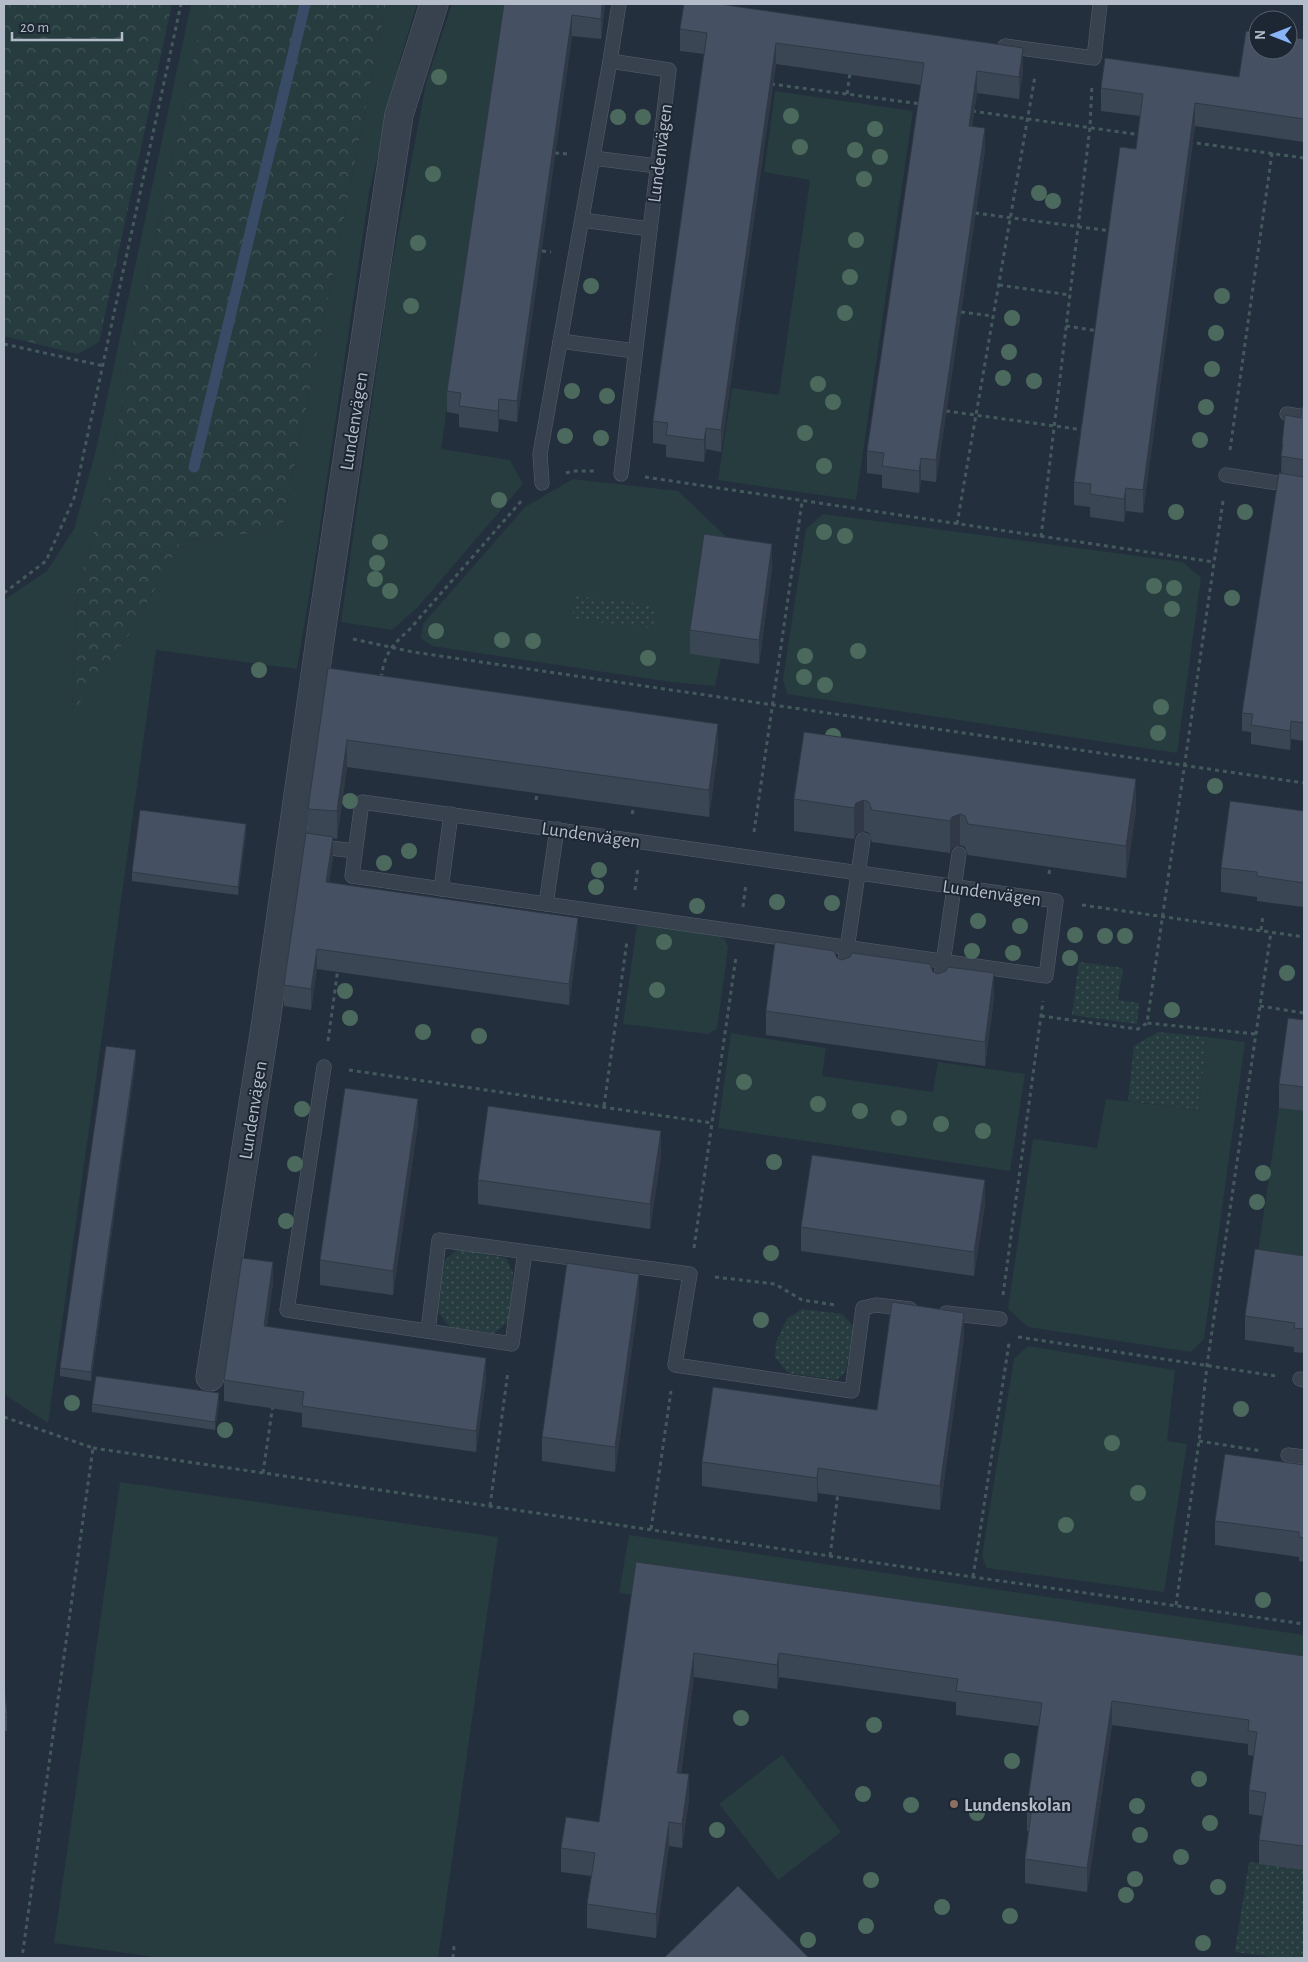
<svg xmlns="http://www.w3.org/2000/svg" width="1308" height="1962" viewBox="0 0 1308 1962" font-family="'Alegreya Sans',sans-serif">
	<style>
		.green { fill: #263c3f }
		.forest { fill: url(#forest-crowns) }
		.park { fill: url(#park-dots) }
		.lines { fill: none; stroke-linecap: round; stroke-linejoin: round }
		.stream { stroke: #394c67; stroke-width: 11 }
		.lane-casing { stroke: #565f6c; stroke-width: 15 }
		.street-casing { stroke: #565f6c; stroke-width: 29 }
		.path { stroke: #44595c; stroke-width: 3; stroke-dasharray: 4 4; stroke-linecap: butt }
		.lane { stroke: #38414e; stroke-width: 14 }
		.street { stroke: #38414e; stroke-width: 28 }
		.tree { fill: #4b6a5d }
		.wall { fill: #3b4654 }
		.shaded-wall { fill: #303945 }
		.building { fill: #455162; stroke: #303945 }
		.education-dot { fill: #8d6e63; stroke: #1d2633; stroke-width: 2 }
		.labels { text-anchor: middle; stroke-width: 4; stroke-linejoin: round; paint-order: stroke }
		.street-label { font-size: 19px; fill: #b4bcc9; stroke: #1d2633 }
		.poi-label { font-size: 19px; font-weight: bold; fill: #b4bcc9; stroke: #1d2633; text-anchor: start }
	</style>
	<defs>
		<pattern id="forest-crowns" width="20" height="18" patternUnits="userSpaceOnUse" patternTransform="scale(1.25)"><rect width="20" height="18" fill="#263c3f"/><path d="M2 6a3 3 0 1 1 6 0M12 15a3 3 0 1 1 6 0" fill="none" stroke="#435659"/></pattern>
		<pattern id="park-dots" width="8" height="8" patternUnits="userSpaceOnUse" patternTransform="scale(1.25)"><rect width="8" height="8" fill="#263c3f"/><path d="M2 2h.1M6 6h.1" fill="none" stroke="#435659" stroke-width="1.8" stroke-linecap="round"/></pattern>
	</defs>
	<rect width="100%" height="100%" fill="#242f3e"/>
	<g class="green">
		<path d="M191 4H205L132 347 107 487 77 589 72 712 131 632 181 541 282 530 386 4H417L401 56 369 193 315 560 297 669 156 650 48 1423 4 1394V600L47 571 74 529 96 450Z"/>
		<path d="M452 4H506L441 449 510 460 523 484 418 607 392 630 341 622 390 275 426 83Z"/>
		<path d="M775 91 913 111 856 500 718 480 732 388 779 395 810 180 764 172Z"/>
		<path d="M573 479 678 491 737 547 690 654 721 658 715 686 671 682 432 646 421 638 423 624 525 507Z"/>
		<path d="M823 514 1183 562 1201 578 1177 753 787 694 783 679 806 529Z"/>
		<path d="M637 925 715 935 725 939 728 948 717 1029 708 1034 623 1024Z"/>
		<path d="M731 1033 826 1048 822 1076 933 1092 938 1062 1025 1074 1010 1171 718 1128Z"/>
		<path d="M1207 1037 1245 1042 1204 1339 1191 1352 1028 1327 1008 1309 1033 1139 1097 1148 1106 1099 1198 1110Z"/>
		<path d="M1279 1108 1304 1111V1280L1255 1273Z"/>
		<path d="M1028 1346 1175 1370 1167 1441 1187 1444 1164 1592 987 1568 982 1556 1014 1359Z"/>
		<path d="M120 1482 498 1537 438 1958H162L54 1943Z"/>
		<path d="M629 1535 1304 1635V1680L619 1593Z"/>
		<path d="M782 1755 841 1832 778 1880 719 1804Z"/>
	</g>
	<g class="forest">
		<path d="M4 4H172L99 342 78 354 4 336Z"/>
		<path d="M205 4H386L282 530 181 541 131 632 72 713 77 589 107 487 132 347Z"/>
	</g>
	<g class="park">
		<path d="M575 596 656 605 653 628 572 619Z"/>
		<path d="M1079 962 1123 968 1118 1000 1139 1003 1137 1024 1072 1015Z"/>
		<path d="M1158 1032 1207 1037 1198 1110 1128 1101 1134 1046Z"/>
		<path d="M458 1249 506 1258 513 1273 510 1320 495 1333 450 1327 438 1312 444 1261Z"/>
		<path d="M802 1309 842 1314 854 1327 846 1371 837 1380 788 1373 775 1357 776 1342 787 1319Z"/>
		<path d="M1249 1862 1304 1870V1958H1280L1235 1952Z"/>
	</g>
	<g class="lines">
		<path class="stream" d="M194 467 305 4"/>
		<g class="lane-casing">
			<g id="lane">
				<path d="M1005 46 1094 58 1100 4"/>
				<path d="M610 61 619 4"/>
				<path d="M593 158 657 166"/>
				<path d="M582 220 650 229"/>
				<path d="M560 341 635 351"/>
				<path d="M1287 414 1304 417"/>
				<path d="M1226 475 1304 487"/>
				<path d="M542 483 540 454 610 61 669 70 621 474"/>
				<path d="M362 802 1056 901 1046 976 352 876Z"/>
				<path d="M314 846 355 851"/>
				<path d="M441 889 451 814"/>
				<path d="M546 904 557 829"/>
				<path d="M843 976 863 840"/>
				<path d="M939 990 959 854"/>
				<path d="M324 1067 287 1310 512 1344 525 1252"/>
				<path d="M946 1313 1000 1319"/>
				<path d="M428 1331 439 1240 690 1274 675 1365 852 1391 863 1308 876 1305 910 1309"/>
				<path d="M1300 1379 1304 1380"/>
				<path d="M1288 1455 1304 1457"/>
			</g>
		</g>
		<g class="street-casing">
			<path id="street" d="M210 1377 266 1021 321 633 399 115 434 4"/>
		</g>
		<g class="path">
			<path d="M771 84 921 104"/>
			<path d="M847 94 850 73"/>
			<path d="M972 111 1141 135"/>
			<path d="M1189 142 1304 158"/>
			<path d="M555 153 568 154"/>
			<path d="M975 213 1111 231"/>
			<path d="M542 251 551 252"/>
			<path d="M999 285 1070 295"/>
			<path d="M961 312 993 316"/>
			<path d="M1066 326 1098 331"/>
			<path d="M4 344 104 366"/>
			<path d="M946 411 1084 430"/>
			<path d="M1230 450 1272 153"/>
			<path d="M566 473 573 471H595"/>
			<path d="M645 477 1214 562"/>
			<path d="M1223 501 1147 1023 1256 1034"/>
			<path d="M957 524 1035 76"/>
			<path d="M1041 537 1090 127 1092 84"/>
			<path d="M4 593 46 561 74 498 181 4"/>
			<path d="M353 639 413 652 1304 783"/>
			<path d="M381 678C385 653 391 646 409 630L523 499"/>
			<path d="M536 800 537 794"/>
			<path d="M632 814 634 807"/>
			<path d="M754 832 802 502"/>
			<path d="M1049 874 1050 867"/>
			<path d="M635 890 638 867"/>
			<path d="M1082 905 1304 937"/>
			<path d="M743 907 746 883"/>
			<path d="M1261 930 1263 915"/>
			<path d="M1260 1006 1304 1013"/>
			<path d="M1041 1016 1138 1029 1147 1023"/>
			<path d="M328 1041 338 968"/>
			<path d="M349 1070 712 1123"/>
			<path d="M604 1106 627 941"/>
			<path d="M694 1248 736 957"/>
			<path d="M715 1277 775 1284 802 1300 836 1305"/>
			<path d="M1003 1295 1043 1001"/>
			<path d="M1018 1337 1276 1376"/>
			<path d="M4 1417 93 1448 22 1958"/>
			<path d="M1199 1441 1262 1451"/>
			<path d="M93 1448 973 1577 1304 1624"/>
			<path d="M263 1473 273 1404"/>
			<path d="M490 1506 508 1371"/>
			<path d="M651 1529 671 1391"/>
			<path d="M830 1556 838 1493"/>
			<path d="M973 1577 1009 1343"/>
			<path d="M1176 1605 1199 1441 1207 1365 1271 932"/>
			<path d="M453 1958 454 1946"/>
		</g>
		<use href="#lane" class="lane"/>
		<use href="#street" class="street"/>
	</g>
	<g class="tree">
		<circle cx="439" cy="77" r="8"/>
		<circle cx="791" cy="116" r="8"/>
		<circle cx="618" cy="117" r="8"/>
		<circle cx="643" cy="117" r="8"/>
		<circle cx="875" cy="129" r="8"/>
		<circle cx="800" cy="147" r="8"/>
		<circle cx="855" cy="150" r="8"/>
		<circle cx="880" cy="157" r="8"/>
		<circle cx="433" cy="174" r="8"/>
		<circle cx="864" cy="179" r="8"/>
		<circle cx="1039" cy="193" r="8"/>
		<circle cx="1053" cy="201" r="8"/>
		<circle cx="856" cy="240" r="8"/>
		<circle cx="418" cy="243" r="8"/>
		<circle cx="850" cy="277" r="8"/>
		<circle cx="591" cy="286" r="8"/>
		<circle cx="1222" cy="296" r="8"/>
		<circle cx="411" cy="306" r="8"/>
		<circle cx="845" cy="313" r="8"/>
		<circle cx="1012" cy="318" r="8"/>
		<circle cx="1216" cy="333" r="8"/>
		<circle cx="1009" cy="352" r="8"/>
		<circle cx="1212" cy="369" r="8"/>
		<circle cx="1003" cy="378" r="8"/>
		<circle cx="1034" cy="381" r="8"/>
		<circle cx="818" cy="384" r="8"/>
		<circle cx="572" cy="391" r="8"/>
		<circle cx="607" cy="396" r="8"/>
		<circle cx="833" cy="402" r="8"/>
		<circle cx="1206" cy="407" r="8"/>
		<circle cx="805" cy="433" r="8"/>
		<circle cx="565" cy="436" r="8"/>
		<circle cx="601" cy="438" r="8"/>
		<circle cx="1200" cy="440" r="8"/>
		<circle cx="824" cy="466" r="8"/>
		<circle cx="499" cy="500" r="8"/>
		<circle cx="1176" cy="512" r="8"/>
		<circle cx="1245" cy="512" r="8"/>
		<circle cx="824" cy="532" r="8"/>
		<circle cx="845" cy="536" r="8"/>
		<circle cx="380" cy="542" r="8"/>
		<circle cx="377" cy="563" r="8"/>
		<circle cx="375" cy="579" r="8"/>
		<circle cx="1154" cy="586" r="8"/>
		<circle cx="1174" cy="588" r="8"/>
		<circle cx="390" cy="591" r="8"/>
		<circle cx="1232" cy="598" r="8"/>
		<circle cx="1172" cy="609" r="8"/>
		<circle cx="436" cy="631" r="8"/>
		<circle cx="502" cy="640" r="8"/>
		<circle cx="533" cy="641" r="8"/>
		<circle cx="858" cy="651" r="8"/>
		<circle cx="805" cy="656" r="8"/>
		<circle cx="648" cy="658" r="8"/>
		<circle cx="259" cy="670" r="8"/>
		<circle cx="804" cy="677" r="8"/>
		<circle cx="825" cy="685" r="8"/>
		<circle cx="1161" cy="707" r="8"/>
		<circle cx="1158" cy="733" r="8"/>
		<circle cx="833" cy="736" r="8"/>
		<circle cx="1215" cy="786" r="8"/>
		<circle cx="350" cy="801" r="8"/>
		<circle cx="409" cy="851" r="8"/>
		<circle cx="384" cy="863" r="8"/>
		<circle cx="599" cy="870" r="8"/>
		<circle cx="596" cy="887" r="8"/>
		<circle cx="777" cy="902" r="8"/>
		<circle cx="832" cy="903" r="8"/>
		<circle cx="697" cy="906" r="8"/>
		<circle cx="978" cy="921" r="8"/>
		<circle cx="1020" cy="926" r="8"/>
		<circle cx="1075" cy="935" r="8"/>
		<circle cx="1105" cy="936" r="8"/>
		<circle cx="1125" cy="936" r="8"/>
		<circle cx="664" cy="942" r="8"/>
		<circle cx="972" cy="951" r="8"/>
		<circle cx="1013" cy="953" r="8"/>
		<circle cx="1070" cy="958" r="8"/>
		<circle cx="1287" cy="973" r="8"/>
		<circle cx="657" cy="990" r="8"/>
		<circle cx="345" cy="991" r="8"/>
		<circle cx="1172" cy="1010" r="8"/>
		<circle cx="350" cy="1018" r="8"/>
		<circle cx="423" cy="1032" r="8"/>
		<circle cx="479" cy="1036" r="8"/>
		<circle cx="744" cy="1082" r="8"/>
		<circle cx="818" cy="1104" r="8"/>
		<circle cx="302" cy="1109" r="8"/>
		<circle cx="860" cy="1111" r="8"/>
		<circle cx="899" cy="1118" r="8"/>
		<circle cx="941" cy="1124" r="8"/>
		<circle cx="983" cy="1131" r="8"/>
		<circle cx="774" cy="1162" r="8"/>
		<circle cx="295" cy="1164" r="8"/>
		<circle cx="1263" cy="1173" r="8"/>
		<circle cx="1257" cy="1202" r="8"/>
		<circle cx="286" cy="1221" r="8"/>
		<circle cx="771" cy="1253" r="8"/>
		<circle cx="761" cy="1320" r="8"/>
		<circle cx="72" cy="1403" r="8"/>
		<circle cx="1241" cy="1409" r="8"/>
		<circle cx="225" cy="1430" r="8"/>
		<circle cx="1112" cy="1443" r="8"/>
		<circle cx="1138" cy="1493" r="8"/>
		<circle cx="1066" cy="1525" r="8"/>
		<circle cx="1263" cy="1600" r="8"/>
		<circle cx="741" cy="1718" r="8"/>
		<circle cx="874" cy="1725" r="8"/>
		<circle cx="1012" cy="1761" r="8"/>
		<circle cx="1199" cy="1779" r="8"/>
		<circle cx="863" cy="1794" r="8"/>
		<circle cx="911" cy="1805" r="8"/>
		<circle cx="1137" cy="1806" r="8"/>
		<circle cx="977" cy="1813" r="8"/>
		<circle cx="1210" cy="1823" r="8"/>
		<circle cx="717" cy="1830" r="8"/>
		<circle cx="1140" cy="1835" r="8"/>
		<circle cx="1181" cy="1857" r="8"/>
		<circle cx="1135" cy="1879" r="8"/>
		<circle cx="871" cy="1880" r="8"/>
		<circle cx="1218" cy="1887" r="8"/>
		<circle cx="1126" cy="1895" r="8"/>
		<circle cx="942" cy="1907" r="8"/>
		<circle cx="1010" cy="1916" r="8"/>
		<circle cx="866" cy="1926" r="8"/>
		<circle cx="808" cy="1940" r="8"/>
		<circle cx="1203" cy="1943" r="8"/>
	</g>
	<g class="wall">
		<path d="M504 4H605L601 39 572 36 517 422 499 419 498 432 459 427V414L447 412V391Z"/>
		<path d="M680 29 1023 70 1019 99 977 93 972 126 985 150 936 482 921 480 919 493 882 488V475L867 473V451L921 85 776 64 721 452 706 449 704 462 666 457V445L653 443V421L704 54 680 51Z"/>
		<path d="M1304 39V142L1195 126 1143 513 1126 511 1124 522 1090 517V507L1074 505V482L1136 149 1140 116 1101 111V88L1239 77Z"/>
		<path d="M1304 407V741L1291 739 1290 750 1251 744V732L1242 731V713L1281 474 1282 444 1301 418Z"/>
		<path d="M772 568 759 664 690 654V630Z"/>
		<path d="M328 668 718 751 709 817 347 767 337 839 333 838V857L329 882 578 938 569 1005 317 969 311 1010 284 1006V985L308 834V809Z"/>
		<path d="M804 732 1136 810 1126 878 968 855 965 847 960 845 952 848 950 853 872 842 869 833 864 831 856 834 854 839 794 831V799Z"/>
		<path d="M1304 811V907L1257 901V897L1221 892V868Z"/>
		<path d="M246 833 238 895 132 881V872Z"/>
		<path d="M837 958 842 960 933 972 994 998 985 1066 766 1035V1011Z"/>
		<path d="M1304 1020V1111L1279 1108V1084Z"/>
		<path d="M136 1059 91 1381 60 1376V1368Z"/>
		<path d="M418 1123 393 1295 320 1285V1260Z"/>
		<path d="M661 1156 650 1229 478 1204V1180Z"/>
		<path d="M985 1204 974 1276 801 1251V1227Z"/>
		<path d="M1304 1256V1353L1294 1352V1347L1245 1340V1316Z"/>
		<path d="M273 1283 267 1326 486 1379 476 1452 302 1427V1413L224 1401V1380Z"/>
		<path d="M639 1298 615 1472 542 1461V1437Z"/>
		<path d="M964 1337 940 1510 818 1493 817 1502 702 1486V1462L877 1410Z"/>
		<path d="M219 1402 215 1430 92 1412V1404Z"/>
		<path d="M1304 1465V1562L1299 1561V1557L1215 1545V1521Z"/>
		<path d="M636 1562 1304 1656V1870L1259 1864V1840L1262 1816 1249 1814V1790L1254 1756 1248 1755V1744L1112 1725 1087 1892 1025 1883V1859L1029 1831H1027V1807L1038 1726 956 1715V1702L779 1677 777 1689 694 1677 681 1773 689 1799 682 1848 669 1846 656 1938 587 1928V1904L591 1876 561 1872V1848L599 1822Z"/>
		<path d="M4 1685 7 1714V1731H4Z"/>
	</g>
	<g class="shaded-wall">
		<path d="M602 4H605L601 39V19Z"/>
		<path d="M572 15V36L517 422V401Z"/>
		<path d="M776 43V64L721 452V430Z"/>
		<path d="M1023 48V70L1019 99V77Z"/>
		<path d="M977 71V93L969 148V126Z"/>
		<path d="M1195 103V126L1143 513V490Z"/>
		<path d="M985 128V150L936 482V460Z"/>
		<path d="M499 399V419L498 432V411Z"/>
		<path d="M706 428V449L704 462V440Z"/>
		<path d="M921 458V480L919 493V471Z"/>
		<path d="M1126 488V511L1124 522V499Z"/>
		<path d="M772 544V568L759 664V640Z"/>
		<path d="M1291 721V739L1290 750V731Z"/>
		<path d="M718 724V751L709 817V790Z"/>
		<path d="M347 740V767L337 839V811Z"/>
		<path d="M1136 779V810L1126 878V846Z"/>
		<path d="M864 800V831L856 834 854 839V808L856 803Z"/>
		<path d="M960 814V845L952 848 950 853V821L952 817Z"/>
		<path d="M246 824V833L238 895V887Z"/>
		<path d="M333 837V857L326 902V882Z"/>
		<path d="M578 918V938L569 1005V984Z"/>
		<path d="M317 949V969L311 1010V989Z"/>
		<path d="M994 973V998L985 1066V1042Z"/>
		<path d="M136 1050V1059L91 1381V1372Z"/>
		<path d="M418 1099V1123L393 1295V1271Z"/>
		<path d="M661 1131V1156L650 1229V1204Z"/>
		<path d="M985 1180V1204L974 1276V1252Z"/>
		<path d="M273 1262V1283L264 1346V1326Z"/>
		<path d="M639 1274V1298L615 1472V1447Z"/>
		<path d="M964 1313V1337L940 1510V1486Z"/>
		<path d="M486 1358V1379L476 1452V1431Z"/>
		<path d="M219 1393V1402L215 1430V1422Z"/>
		<path d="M818 1468V1493L817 1502V1478Z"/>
		<path d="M694 1653V1677L677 1797V1773Z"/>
		<path d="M779 1653V1677L777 1689V1665Z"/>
		<path d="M1112 1701V1725L1087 1892V1868Z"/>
		<path d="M689 1774V1799L682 1848V1824Z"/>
		<path d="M669 1822V1846L656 1938V1914Z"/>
	</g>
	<g class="building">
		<path d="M504 4H602L601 19 572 15 517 401 499 399 498 411 459 406 461 393 447 391Z"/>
		<path d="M684 4H719L1023 48 1019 77 977 71 969 126 985 128 936 460 921 458 919 471 882 466 884 453 867 451 924 63 776 43 721 430 706 428 704 440 666 435 668 423 653 421 707 33 680 29Z"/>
		<path d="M1246 31 1258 33V50H1288V37L1304 39V119L1195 103 1143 490 1126 488 1124 499 1090 494 1091 484 1074 482 1120 147 1136 149 1143 94 1101 88 1105 58 1239 77Z"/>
		<path d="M1302 407H1304V460L1281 456 1283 444H1282L1285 415 1301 418Z"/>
		<path d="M1279 473 1304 477V723L1291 721 1290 731 1251 725 1253 714 1242 713Z"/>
		<path d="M704 534 772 544 759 640 690 630Z"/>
		<path d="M328 668 718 724 709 790 347 740 337 811 308 809Z"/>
		<path d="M804 732 1136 779 1126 846 968 824 965 816 960 814 952 817 950 821 872 810 869 802 864 800 856 803 854 808 794 799Z"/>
		<path d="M1230 801 1304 811V883L1257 876V872L1221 868Z"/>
		<path d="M140 810 246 824 238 887 132 872Z"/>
		<path d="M306 833 333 837 326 882 578 918 569 984 317 949 311 989 284 985Z"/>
		<path d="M775 942 834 951 837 958 842 960 850 957 852 953 930 964 933 972 938 974 946 971 948 967 994 973 985 1042 766 1011Z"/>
		<path d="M1288 1018 1304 1020V1087L1279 1084Z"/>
		<path d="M106 1046 136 1050 91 1372 60 1368Z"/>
		<path d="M345 1088 418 1099 393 1271 320 1260Z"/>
		<path d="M488 1106 661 1131 650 1204 478 1180Z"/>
		<path d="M812 1155 985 1180 974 1252 801 1227Z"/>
		<path d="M1255 1249 1304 1256V1329L1294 1328 1295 1323 1245 1316Z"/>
		<path d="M242 1258 273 1262 264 1326 486 1358 476 1431 302 1406 304 1392 224 1380Z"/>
		<path d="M567 1263 639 1274 615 1447 542 1437Z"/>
		<path d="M892 1302 964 1313 940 1486 818 1468 817 1478 702 1462 713 1387 877 1410Z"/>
		<path d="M96 1376 219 1393 215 1422 92 1404Z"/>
		<path d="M1225 1454 1304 1465V1538L1299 1537V1532L1215 1521Z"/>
		<path d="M636 1562 1304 1656V1846L1259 1840 1266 1793 1249 1790 1257 1732 1248 1731 1249 1720 1112 1701 1087 1868 1025 1859 1032 1807H1027L1042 1703 956 1691 958 1679 779 1653 777 1665 694 1653 677 1773 689 1774 682 1824 669 1822 656 1914 587 1904 595 1853 561 1848 566 1817 599 1822Z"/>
		<path d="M4 1685 7 1714H4Z"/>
		<path d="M738 1886 809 1958H664Z"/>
	</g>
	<circle class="education-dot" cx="954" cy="1804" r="5"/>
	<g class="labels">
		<g class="street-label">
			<text transform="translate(659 153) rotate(-83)" y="7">Lundenvägen</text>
			<text transform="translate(353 421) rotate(-81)" y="7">Lundenvägen</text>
			<text transform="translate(591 834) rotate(8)" y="7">Lundenvägen</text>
			<text transform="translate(992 892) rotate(8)" y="7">Lundenvägen</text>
			<text transform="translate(252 1110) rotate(-81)" y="7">Lundenvägen</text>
		</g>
		<g class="poi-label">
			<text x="964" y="1811">Lundenskolan</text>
		</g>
	</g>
	<rect width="1308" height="1962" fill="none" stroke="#b4bcc9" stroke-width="10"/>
	<g transform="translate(1273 35) rotate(270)"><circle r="24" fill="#1d2633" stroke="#59626f"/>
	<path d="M0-4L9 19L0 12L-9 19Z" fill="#8ab4f8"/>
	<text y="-8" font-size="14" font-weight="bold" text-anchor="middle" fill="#b4bcc9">N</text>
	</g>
	<path d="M12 32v8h110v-8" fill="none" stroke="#b4bcc9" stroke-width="2.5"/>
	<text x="20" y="32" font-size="15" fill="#b4bcc9" stroke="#1d2633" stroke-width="4" paint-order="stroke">20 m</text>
</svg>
